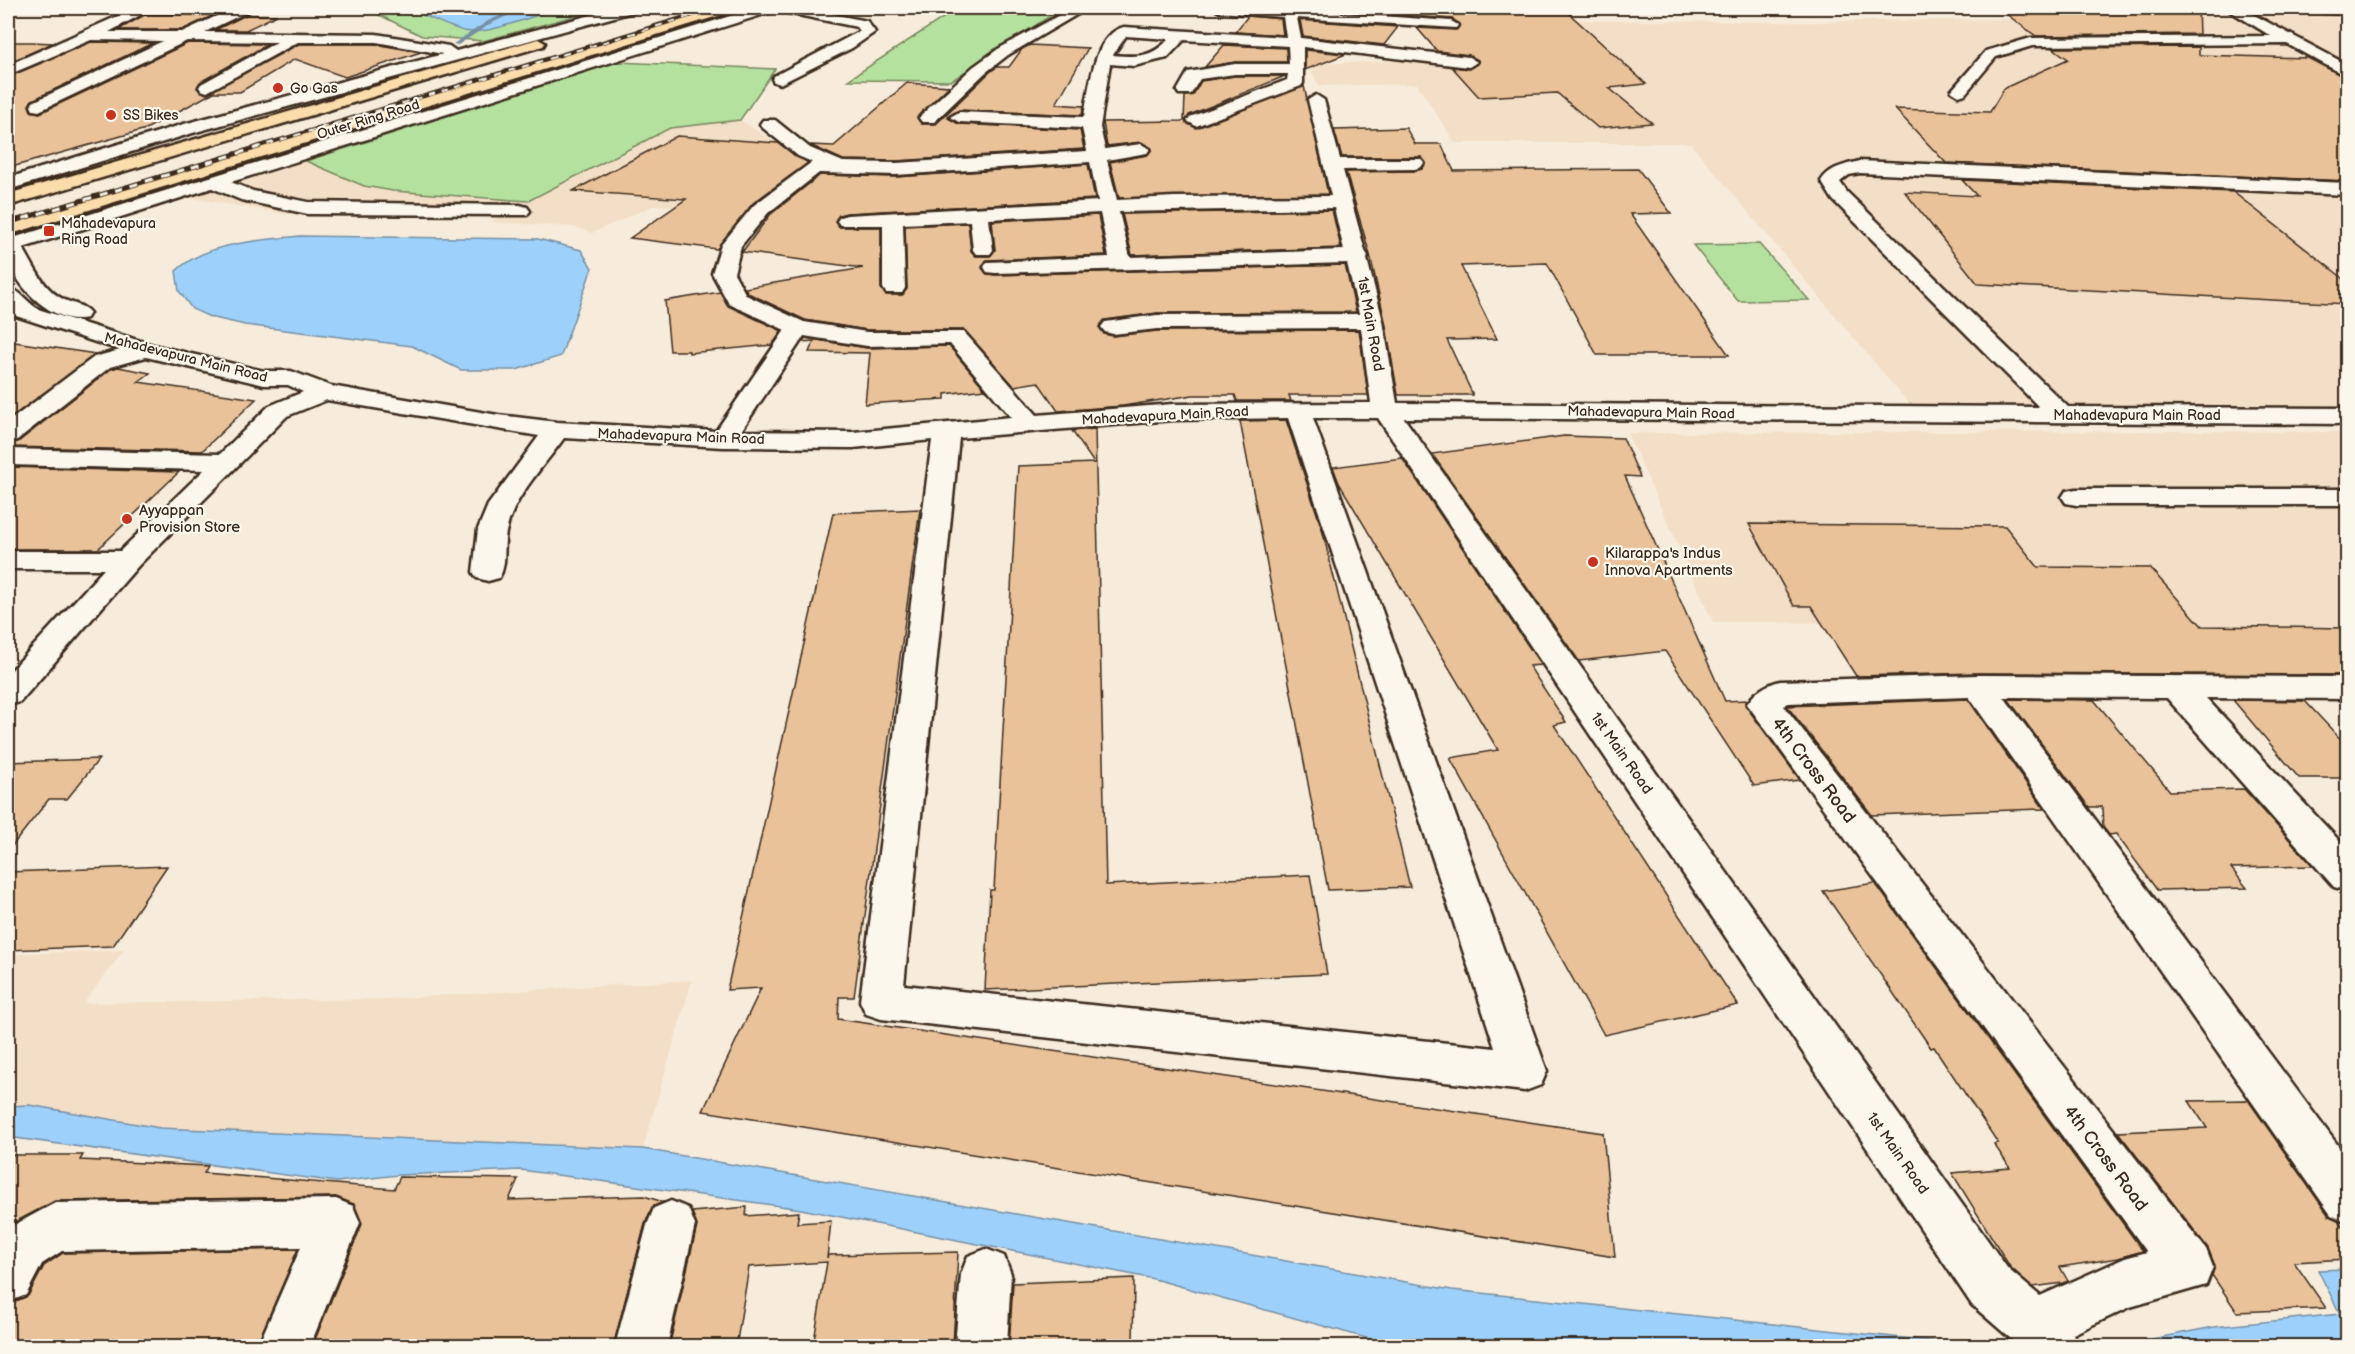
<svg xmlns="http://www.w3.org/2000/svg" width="2355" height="1354" viewBox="0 0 2355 1354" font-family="'Balsamiq Sans',sans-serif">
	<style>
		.built { fill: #f3dfc7 }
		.green { fill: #b5e19f; stroke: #78865e; stroke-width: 1.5 }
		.water { fill: #9dd1fb; stroke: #768ea3; stroke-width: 1.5 }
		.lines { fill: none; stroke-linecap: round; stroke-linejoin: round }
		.stream { fill: #768ea3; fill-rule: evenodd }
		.building { fill: #e9c299; stroke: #3b2a1e; stroke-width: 1.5 }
		.minor-casing { stroke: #3b2a1e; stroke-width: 5 }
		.highway-casing { stroke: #3b2a1e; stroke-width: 5 }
		.minor { fill: #fbf7ec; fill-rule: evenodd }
		.highway { fill: #fbdcab; fill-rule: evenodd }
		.rail-far1-casing { stroke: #3b2a1e; stroke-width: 3 }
		.rail-casing { stroke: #3b2a1e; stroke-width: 4.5 }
		.rail-far1 { stroke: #fbf7ec; stroke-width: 2; stroke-dasharray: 7; stroke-linecap: butt }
		.rail { stroke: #fbf7ec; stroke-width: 3; stroke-dasharray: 8; stroke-linecap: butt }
		.poi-dot { fill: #c8321e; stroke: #fbf7ec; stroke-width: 2 }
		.labels { text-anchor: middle; stroke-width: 4.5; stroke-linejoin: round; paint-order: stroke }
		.far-poi-label { font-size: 14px; fill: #3b2a1e; stroke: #fbf7ec; text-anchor: start }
		.far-street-label { font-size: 14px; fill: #3b2a1e; stroke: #fbf7ec }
		.street-label { font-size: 15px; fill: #3b2a1e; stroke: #fbf7ec }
		.poi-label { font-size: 15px; fill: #3b2a1e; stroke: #fbf7ec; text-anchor: start }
		.near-street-label { font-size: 18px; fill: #3b2a1e; stroke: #fbf7ec }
	</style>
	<rect width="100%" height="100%" fill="#f7ecdb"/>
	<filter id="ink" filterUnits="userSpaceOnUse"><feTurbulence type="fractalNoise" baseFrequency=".0167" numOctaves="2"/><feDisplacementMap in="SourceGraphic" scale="12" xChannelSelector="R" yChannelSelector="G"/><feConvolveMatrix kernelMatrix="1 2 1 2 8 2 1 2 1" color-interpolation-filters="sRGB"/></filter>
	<g filter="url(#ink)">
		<g class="built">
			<path d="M2141 8H2347V409L2284 406 1910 405 1690 143H1455L1417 84 1319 86 1308 64 1393 61 1390 52 1457 56 1483 15 1539 20 1802 22 2011 19 2147 10Z"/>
			<path d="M740 120 790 151 717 210 655 205 592 233 574 227 491 222 497 218 285 214 185 197 306 161 364 186 528 201 670 128Z"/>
			<path d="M2177 431 2347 432V627L1713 622 1627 433Z"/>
			<path d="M124 950 84 1003 384 999 692 980 643 1149 160 1128 29 1105 8 1106V954Z"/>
		</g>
		<g class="green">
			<path d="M365 8H604L483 41 422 36Z"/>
			<path d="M958 8H1062L951 81 848 80Z"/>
			<path d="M617 62 775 69 740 120 670 128 528 201 393 191 364 186 306 161Z"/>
			<path d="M1759 244 1809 300 1738 301 1693 245Z"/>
		</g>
		<g class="water">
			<path d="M407 8H559C535 15 486 36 464 31 445 26 425 15 407 8Z"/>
			<path d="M299 236 538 239 581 250 592 268 561 356 516 370H461L412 346 245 325 210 317 192 309 179 291 176 271C206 242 259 241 299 236Z"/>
			<path d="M29 1105 160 1128 643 1149 1452 1290 1979 1346H1395L1154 1279 801 1209 521 1170 398 1175 337 1182 8 1137V1106Z"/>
			<path d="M2347 1269V1346H2115L2214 1327 2340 1314 2318 1270Z"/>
		</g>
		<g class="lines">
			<path class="stream" d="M517 8H524L492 23 458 45 453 44 488 21Z"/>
		</g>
		<g class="building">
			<path d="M1294 8H1563L1646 84 1609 88 1652 123 1598 128 1557 93 1479 97 1452 67 1470 69 1478 64V60L1469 55 1437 51 1417 28 1456 30 1460 24 1452 19Z"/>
			<path d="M1998 8H2198L2199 34 2036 36Z"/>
			<path d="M146 14 214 15 182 30H118Z"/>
			<path d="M246 15H277L246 30H215Z"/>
			<path d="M1248 16 1281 19 1283 35 1235 32Z"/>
			<path d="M1300 20 1398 27 1384 45 1303 36Z"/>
			<path d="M8 42H32L53 43 8 63Z"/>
			<path d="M91 42 153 43 32 100 29 105 31 111 40 113 188 43 268 44 200 82 197 88 206 94 299 44H374L421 52 345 77 295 59 240 92H214L146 129 8 168V77Z"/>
			<path d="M1030 45 1088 48 1056 104 1084 106 1082 115 959 110 948 118 959 124 1080 130 1084 149 896 161 843 160 810 145 834 146 907 83 949 86 917 117 922 124H936L990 72 997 67H1009L1022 49Z"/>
			<path d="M1224 45 1286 48 1287 62H1235L1205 67Z"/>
			<path d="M2199 47V55L2308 58 2348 79V181L1946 163 1895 109 1990 112 2003 90 2009 86 2068 59 2053 48Z"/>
			<path d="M1305 50 1346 54 1305 70Z"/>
			<path d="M1235 76H1285L1189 115 1186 123 1197 128 1304 86 1328 194 1119 198 1110 162 1147 155 1152 149 1141 142 1107 146 1103 122 1184 121 1185 96 1193 95 1201 81Z"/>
			<path d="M1406 128 1415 144H1441L1454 171 1638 169 1671 213 1630 214 1729 355H1597L1547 263 1461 266 1497 339 1447 340 1473 395H1398L1385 321 1370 255 1346 172 1415 171 1422 169 1426 163 1421 157H1342L1334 130Z"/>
			<path d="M677 136 778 143 808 163 753 203 717 249 630 238 686 199 573 191Z"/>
			<path d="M1088 164 1095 199 847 213 839 215 835 221 840 227H881V288L886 295H902L907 289 905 226 968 223 971 251 976 256H990L995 250 992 221 1098 215 1106 255 987 260 982 268 987 274 995 275 1345 265 1356 312 1157 313 1105 320 1099 327 1104 334 1113 336 1157 331 1359 330 1368 395H1289L1291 401H1237L1235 395H1193L1123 406 1058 411 1038 382 1014 386 964 330H867L805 320 748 293 745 288 863 268 742 252 770 215 820 175 896 177Z"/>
			<path d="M1962 180 2233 192 2348 282V304L1978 284 1905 192 1977 196Z"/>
			<path d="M1332 210 1341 248 1132 255 1122 214Z"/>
			<path d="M720 292 728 306 782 331 772 345 689 353V351H670L665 301Z"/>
			<path d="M805 338 867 348 949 346 985 389 945 394V399L865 404 870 353 809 352 814 341 803 342Z"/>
			<path d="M8 341 96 354 8 420Z"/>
			<path d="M118 367 150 373 138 382 256 399 202 451 8 447V444L18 442 111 369Z"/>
			<path d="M1286 420 1322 529 1410 887 1328 890 1240 421Z"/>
			<path d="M1095 429 1106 885 1310 875 1327 974 985 990 990 890H994L1018 466 1094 463 1072 431Z"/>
			<path d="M1564 436 1623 438 1640 477 1625 476 1725 701 1747 700 1745 705 1800 780 1754 786 1665 651 1579 661 1432 454Z"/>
			<path d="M1402 458 1541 665 1529 666 1566 722 1554 725 1738 1005 1604 1035 1450 758 1498 750 1339 483 1333 467Z"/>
			<path d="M8 467 179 472 98 549H8Z"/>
			<path d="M920 509 854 997H839L838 1019 1603 1133 1615 1257 703 1111 761 988 727 990 833 513Z"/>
			<path d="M1749 524 2005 526 2038 567 2150 568 2202 626 2348 628V675L1978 673 1856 676 1811 606H1794Z"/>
			<path d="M1968 699 2044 809 1872 815 1787 706Z"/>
			<path d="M2008 699 2094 700 2170 791 2244 789 2313 866 2231 868 2247 888 2157 890 2116 834 2109 835 2103 827 2102 807H2089Z"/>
			<path d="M2233 700 2305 701 2348 747V778H2299Z"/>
			<path d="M99 759 67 799H49L8 851V762Z"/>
			<path d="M167 866 113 946 8 950V872Z"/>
			<path d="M1875 883 2143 1251 2118 1258 2060 1267 2068 1281 2063 1283 2033 1287 2010 1267 1952 1173 2010 1168 1994 1144 1998 1143 1934 1047 1931 1048 1823 891Z"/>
			<path d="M2248 1100 2329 1216 2338 1220 2348 1233V1259L2294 1262 2326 1308 2237 1312 2212 1275 2215 1266 2208 1248 2118 1132 2207 1128 2189 1101Z"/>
			<path d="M8 1155H83L80 1160 208 1166 204 1173 394 1189 400 1177 518 1179 509 1200 644 1196 663 1202 652 1207 645 1224 613 1347H312L362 1224 354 1204 336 1197 55 1201 17 1221H8Z"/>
			<path d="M747 1207 746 1216 799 1212 797 1223 831 1221 827 1258 828 1255 958 1252 953 1347H813L827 1262 749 1267 736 1347H669L697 1226 692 1212Z"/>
			<path d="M298 1249 256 1347H8V1314L16 1301 28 1296 44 1266 63 1253Z"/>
			<path d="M1134 1278 1133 1347H1009L1013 1283Z"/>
		</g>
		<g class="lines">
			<g class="minor-casing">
				<g id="minor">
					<path d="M136 8H153L109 32H182L234 8H251L249 11 205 32 376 34 449 46 456 51 617 8H638L636 11 196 132 8 190V178L184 124 443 54 376 42H298L207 92 201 90 199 87 201 84 277 42 187 41 39 111 33 110 31 106 33 102 163 41 91 40 8 75V65Z"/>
					<path d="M756 8H776L774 11 231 182 253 191 308 202 520 205 527 207 530 211 527 215 308 214 241 200 212 188 23 248C34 266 42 287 61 298 70 304 84 304 90 313L87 318C55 326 13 286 8 256 6 250 8 243 8 237L13 238Z"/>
					<path d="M776 8H801L862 20 867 21 875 32 852 48 780 84 774 82 772 79 774 76 860 31 857 27 783 12Z"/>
					<path d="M1072 8H1088L1008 55 985 73 934 122H922L919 118 922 114 973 67 998 49Z"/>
					<path d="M1213 8H1270L1451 21 1458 25 1456 28 1297 18 1301 38 1469 57 1477 62 1469 67 1303 47V83L1301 86 1196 126 1187 121 1190 117 1287 80 1288 74H1235L1200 79 1191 94H1179L1177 91 1188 72 1235 64H1289L1288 46 1184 40 1167 58 1134 66 1110 64 1100 127 1105 149 1141 144 1150 149 1147 153 1107 160 1117 200 1174 197 1331 196 1308 100 1316 95 1324 100 1340 159H1421L1424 163 1421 167 1415 169 1343 170 1365 251 1368 256 1367 259 1383 321 1397 403 2039 407 1833 200 1821 181C1830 167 1845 165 1860 161L2348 183V195L1860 173 1849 175 1840 182 1847 192 2068 407 2348 408V424L1404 418 2008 1269 2040 1296 2125 1258 2147 1252 1747 704C1755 691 1766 685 1780 681L1978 675 2348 677V699L2206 698 2348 850V891L2334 887 2167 698 2004 697 2348 1159V1222L2331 1215 1969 697 1788 703 1784 706 2206 1249 2213 1267 2206 1285 2130 1307 2073 1334 2078 1346H2019L1972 1305 1378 418H1313L1547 1071 1541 1085 1525 1091 881 1019 866 1014 860 1001 932 440 853 448 723 447 564 438C545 465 515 495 507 528 502 545 508 564 499 578L488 581 477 578 473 572 478 529 488 505 539 436 327 400 287 416 138 566 20 702 8 705V674L104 569H8V551H120L204 470 8 465V449L220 454 269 406 303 392 288 385H264L146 357 110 367 17 440 8 442V422L94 357 120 350 13 315 8 308V287C21 290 28 305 41 310L153 345 264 371H291L331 386 498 415 557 422 716 431 785 330 729 304 712 273 721 245 754 205 812 162 798 156 763 128 760 124 763 120H775L810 148 843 162 896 163 1087 151 1082 128 959 122 950 117 959 112 1084 117C1089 91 1093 34 1124 27L1286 37 1283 17 1220 12ZM1126 36 1169 39C1151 58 1138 57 1113 55ZM1090 162 1098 201 847 215 840 217 837 221 840 225H883V288L886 293H902L905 288 903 224 970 221 973 250 976 254H990L993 250 989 219 1100 213 1109 257 987 262 984 267 987 272 995 273 1347 263 1359 314 1157 315 1105 322 1101 327 1105 332 1113 334 1157 329 1361 328 1371 403 1173 404 1037 415 964 332H867L804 322 746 295 734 273 741 246 768 213 819 173 896 175ZM1334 208 1344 250 1130 257 1119 212ZM804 336 867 346 950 344 1011 417 853 432 741 431ZM1288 418 1495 1048 904 985 959 438 1173 420Z"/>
					<path d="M2225 8H2241L2348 65V77L2287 44 2032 46 1996 57 1965 94 1959 96 1951 91 1986 51 2031 38 2271 36Z"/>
					<path d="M2301 8H2348V14L2308 12Z"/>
					<path d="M2076 489H2348V505H2076L2066 503 2062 497 2066 491Z"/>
					<path d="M336 1199 353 1206 360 1223 310 1346H258L301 1247 62 1251 42 1264 26 1295 8 1302V1226L16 1224 55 1203Z"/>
					<path d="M671 1201 688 1208 695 1225 667 1346H615L647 1225 654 1208Z"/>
					<path d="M986 1249 1004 1256 1011 1274 1007 1346H955L961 1274 968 1256Z"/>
				</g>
			</g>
			<g class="highway-casing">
				<g id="highway">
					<path d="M716 8H736L734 11 8 235V223Z"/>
					<path d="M538 39 545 43 543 46 8 206V194Z"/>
				</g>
			</g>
			<use href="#minor" class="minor"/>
			<use href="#highway" class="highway"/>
			<g class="rail-far1-casing">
				<path id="rail-far1" d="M254 148 717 8"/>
			</g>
			<g class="rail-casing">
				<path id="rail" d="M8 223 259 147"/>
			</g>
			<use href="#rail-far1" class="rail-far1"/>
			<use href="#rail" class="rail"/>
		</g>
	</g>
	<g class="poi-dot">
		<circle cx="278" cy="88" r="6"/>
		<circle cx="111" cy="115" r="6"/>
		<rect x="43" y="225" width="12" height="12" rx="3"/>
		<circle cx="127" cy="519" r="6"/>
		<circle cx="1593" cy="562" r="6"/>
	</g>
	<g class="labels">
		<g class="far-poi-label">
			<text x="290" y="93">Go Gas</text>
			<text x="123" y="120">SS Bikes</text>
			<text x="61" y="228">Mahadevapura<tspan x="61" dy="16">Ring Road</tspan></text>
		</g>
		<g class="far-street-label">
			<text transform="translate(368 119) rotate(-17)" y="5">Outer Ring Road</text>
			<text transform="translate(186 357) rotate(14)" y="5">Mahadevapura Main Road</text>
			<text transform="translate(1651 412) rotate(1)" y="5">Mahadevapura Main Road</text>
			<text transform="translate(1165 415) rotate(-3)" y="5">Mahadevapura Main Road</text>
			<text x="2137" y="420">Mahadevapura Main Road</text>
			<text transform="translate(681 436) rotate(2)" y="5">Mahadevapura Main Road</text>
		</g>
		<g class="street-label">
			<text transform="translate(1371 324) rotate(80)" y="5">1st Main Road</text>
			<text transform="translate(1622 753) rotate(55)" y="5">1st Main Road</text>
			<text transform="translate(1898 1153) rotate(55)" y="5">1st Main Road</text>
		</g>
		<g class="poi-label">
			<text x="139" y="515">Ayyappan<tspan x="139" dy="17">Provision Store</tspan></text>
			<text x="1605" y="558">Kilarappa's Indus<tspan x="1605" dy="17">Innova Apartments</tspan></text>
		</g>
		<g class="near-street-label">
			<text transform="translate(1814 770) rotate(53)" y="6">4th Cross Road</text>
			<text transform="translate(2106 1158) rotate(53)" y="6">4th Cross Road</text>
		</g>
	</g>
	<rect width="2355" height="1354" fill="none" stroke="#fbf7ec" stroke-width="30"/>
	<rect x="15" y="15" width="2325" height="1324" fill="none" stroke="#3b2a1e" stroke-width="2" filter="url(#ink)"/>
</svg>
